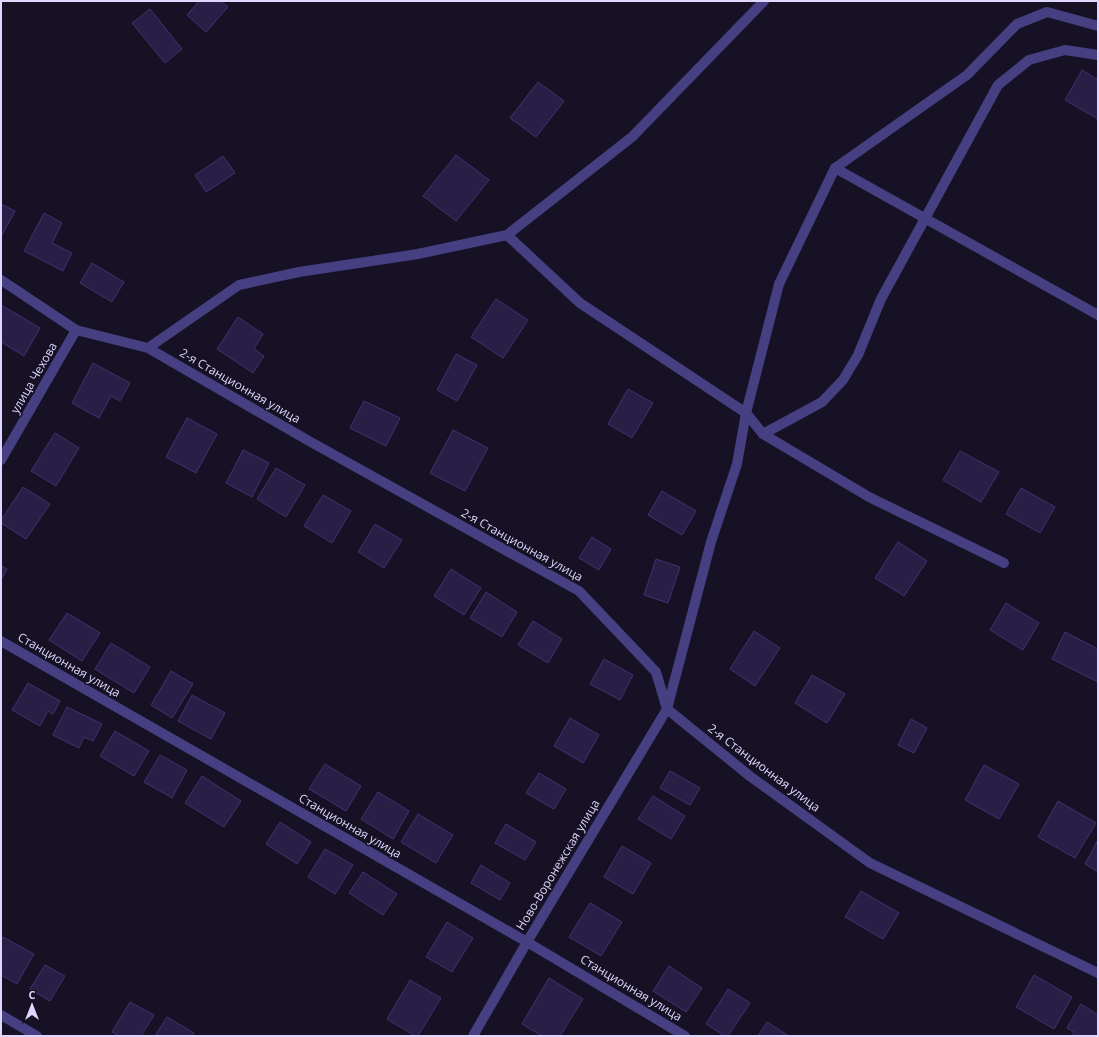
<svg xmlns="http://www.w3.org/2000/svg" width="1099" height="1037" viewBox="0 0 1099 1037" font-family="'Open Sans',sans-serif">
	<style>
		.building { fill: #291e45; stroke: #433170 }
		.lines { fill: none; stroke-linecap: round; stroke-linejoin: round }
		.minor { stroke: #463f82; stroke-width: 10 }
		.labels { text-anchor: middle; stroke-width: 3.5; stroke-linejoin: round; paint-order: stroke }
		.street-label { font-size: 12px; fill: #dfd7fd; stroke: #161125 }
	</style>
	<rect width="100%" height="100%" fill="#161125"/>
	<g class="building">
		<path d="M199 1H221L228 7 206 32 187 15Z"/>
		<path d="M150 9 182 49 165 63 132 23Z"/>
		<path d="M1082 70 1098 80V119L1065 100Z"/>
		<path d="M538 82 564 101 536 137 510 118Z"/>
		<path d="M456 155 489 180 456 221 423 196Z"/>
		<path d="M223 156 235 173 206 192 195 175Z"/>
		<path d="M1 204 15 211 1 237Z"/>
		<path d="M44 213 62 223 52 243 72 253 63 271 24 251Z"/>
		<path d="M92 263 124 282 112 302 80 283Z"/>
		<path d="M496 299 528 320 503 358 471 337Z"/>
		<path d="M1 305 40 328 24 356 1 342Z"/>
		<path d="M238 317 263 334 254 349 264 356 253 373 217 349Z"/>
		<path d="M456 354 477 365 457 401 437 390Z"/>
		<path d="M93 363 130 383 120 401 111 396 99 418 72 403Z"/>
		<path d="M628 389 653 403 632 438 608 424Z"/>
		<path d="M364 401 400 418 386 446 350 428Z"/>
		<path d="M187 418 217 434 196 473 166 457Z"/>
		<path d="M453 430 488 448 465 491 430 473Z"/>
		<path d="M55 433 79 448 56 486 31 471Z"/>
		<path d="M243 450 269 463 252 497 226 483Z"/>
		<path d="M960 451 999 472 981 502 943 480Z"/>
		<path d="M276 468 305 485 286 517 257 499Z"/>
		<path d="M23 487 50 504 26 539 1 523V520Z"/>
		<path d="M1021 488 1055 507 1040 533 1006 514Z"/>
		<path d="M662 491 696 511 682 535 648 515Z"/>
		<path d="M323 495 351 511 332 543 304 526Z"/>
		<path d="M375 524 402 540 384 568 358 552Z"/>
		<path d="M592 537 611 549 599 570 579 558Z"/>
		<path d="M898 542 927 561 904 596 875 578Z"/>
		<path d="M656 559 680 567 668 603 644 595Z"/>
		<path d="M1 566 7 569 1 580Z"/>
		<path d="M451 569 481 588 464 615 434 596Z"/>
		<path d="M486 592 517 612 502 637 470 618Z"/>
		<path d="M1006 603 1039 623 1023 650 990 630Z"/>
		<path d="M67 613 100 633 82 661 49 640Z"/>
		<path d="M533 621 562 639 548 663 518 645Z"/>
		<path d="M754 631 780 648 755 686 730 669Z"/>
		<path d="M1065 632 1098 649V682L1052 659Z"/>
		<path d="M111 643 150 667 134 693 95 669Z"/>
		<path d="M604 659 633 675 620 700 590 684Z"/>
		<path d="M171 671 193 684 172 718 151 705Z"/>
		<path d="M812 675 845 694 827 723 795 703Z"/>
		<path d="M28 683 60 701 53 714 48 711 40 726 12 710Z"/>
		<path d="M192 695 225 713 211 739 178 721Z"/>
		<path d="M67 707 102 724 93 741 84 737 79 748 53 735Z"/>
		<path d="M570 718 599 735 583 763 554 746Z"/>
		<path d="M911 719 927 728 914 753 898 745Z"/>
		<path d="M115 731 149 751 134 776 100 756Z"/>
		<path d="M160 755 187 770 172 798 144 782Z"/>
		<path d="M325 764 361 786 346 811 309 789Z"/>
		<path d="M984 765 1019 784 999 819 965 800Z"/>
		<path d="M670 771 700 788 690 805 660 788Z"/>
		<path d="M539 773 566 789 554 809 526 793Z"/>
		<path d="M202 776 241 801 224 827 185 803Z"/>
		<path d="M378 792 409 811 393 839 361 819Z"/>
		<path d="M653 796 685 816 671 839 638 819Z"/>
		<path d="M1058 801 1096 823 1075 858 1038 837Z"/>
		<path d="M418 814 453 835 436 863 401 842Z"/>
		<path d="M280 822 311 842 297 864 266 844Z"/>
		<path d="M506 824 536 842 525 860 495 843Z"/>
		<path d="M1098 840V872L1085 864Z"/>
		<path d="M622 846 651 863 633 894 604 877Z"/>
		<path d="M325 849 353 865 335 894 308 877Z"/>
		<path d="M481 865 510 883 500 900 471 883Z"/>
		<path d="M363 872 397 894 383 915 349 893Z"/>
		<path d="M861 891 899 913 883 939 845 917Z"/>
		<path d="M590 903 622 922 601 956 569 937Z"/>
		<path d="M447 922 473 938 452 972 426 957Z"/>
		<path d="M3 937 34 954 17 984 1 975V940Z"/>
		<path d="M45 965 65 976 50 1001 30 989Z"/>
		<path d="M669 966 702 988 686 1012 653 991Z"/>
		<path d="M1034 975 1072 997 1054 1029 1016 1007Z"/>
		<path d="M549 978 583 999 560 1036H542L522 1024Z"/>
		<path d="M410 980 441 998 418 1036H415L387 1019Z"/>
		<path d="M728 989 750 1003 728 1036H725L706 1024Z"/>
		<path d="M130 1002 154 1015 141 1036H119L112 1032Z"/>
		<path d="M1081 1004 1098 1015V1036H1072L1074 1032 1067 1028Z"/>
		<path d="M167 1017 194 1033 193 1036H155Z"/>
		<path d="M767 1022 789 1036H758Z"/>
	</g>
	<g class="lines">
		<g class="minor">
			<path d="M835 168 1098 315"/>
			<path d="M507 235 580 303 746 413 763 434 869 497 1004 563"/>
			<path d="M1 280 76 330 148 348 309 441 579 591 656 672 667 709 751 777 870 863 1098 973"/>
			<path d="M148 348 239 285 299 272 418 254 507 235 632 137 764 1"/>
			<path d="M763 434 822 402 843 380 858 355 881 299 998 85 1029 60 1065 50 1098 55"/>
			<path d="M1 460 76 330"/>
			<path d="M1 641 527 942 685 1036"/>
			<path d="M1 1015 37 1036"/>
			<path d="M473 1036 527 942 667 709 711 542 737 464 746 413 779 284 835 168 967 75 1017 24 1047 12 1098 26"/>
		</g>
	</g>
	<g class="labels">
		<g class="street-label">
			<text transform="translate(34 378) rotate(-60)" y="4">улица Чехова</text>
			<text transform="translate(240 386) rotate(30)" y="4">2-я Станционная улица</text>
			<text transform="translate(522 545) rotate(29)" y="4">2-я Станционная улица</text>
			<text transform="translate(69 665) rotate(30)" y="4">Станционная улица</text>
			<text transform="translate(764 768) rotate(37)" y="4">2-я Станционная улица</text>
			<text transform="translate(350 826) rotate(30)" y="4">Станционная улица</text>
			<text transform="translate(558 865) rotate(-59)" y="4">Ново-Воронежская улица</text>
			<text transform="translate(631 988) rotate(31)" y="4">Станционная улица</text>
		</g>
	</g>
	<rect width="1099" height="1037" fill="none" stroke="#dfd7fd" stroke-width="4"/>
	<g transform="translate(32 1005)" stroke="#161125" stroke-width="3" paint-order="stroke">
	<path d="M0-3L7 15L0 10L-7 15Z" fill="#dfd7fd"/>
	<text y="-6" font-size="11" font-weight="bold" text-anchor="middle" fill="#dfd7fd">С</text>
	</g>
</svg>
